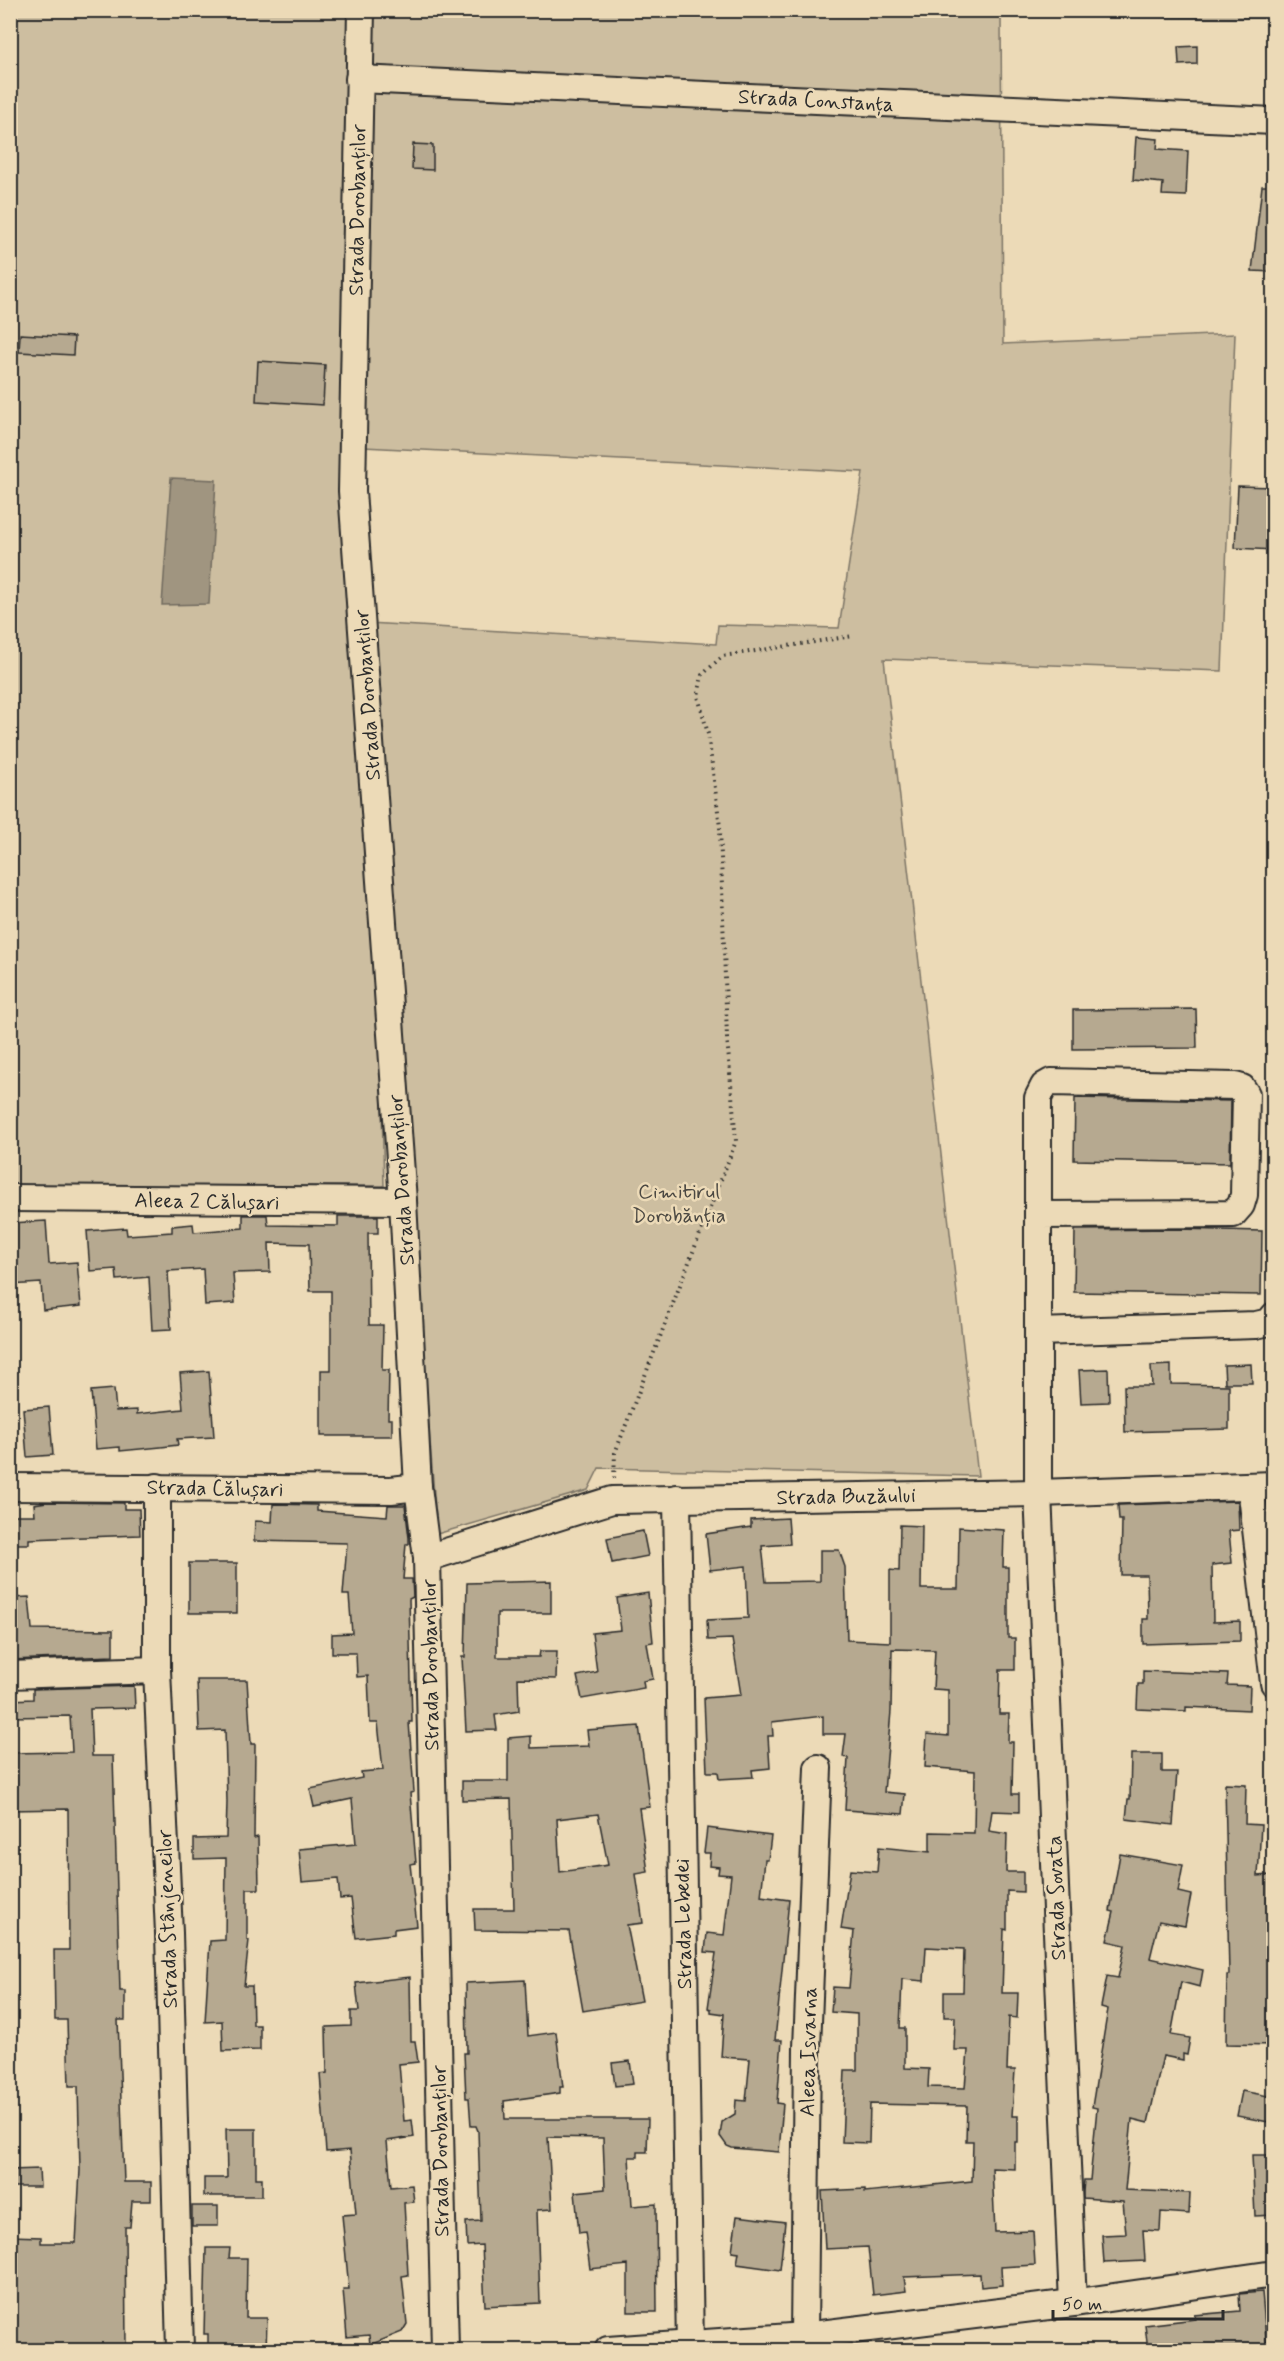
<svg xmlns="http://www.w3.org/2000/svg" width="1284" height="2361" viewBox="0 0 1284 2361" font-family="Mynerve,sans-serif">
	<style>
		.green { fill: #cdbea0; stroke: #7c7466; stroke-width: 1.5; fill-rule: evenodd }
		.water { fill: #a09580; stroke: #716b5e; stroke-width: 1.5 }
		.building { fill: #b6a990; stroke: #2b2b2b; stroke-width: 1.5; fill-rule: evenodd }
		.lines { fill: none; stroke-linecap: round; stroke-linejoin: round }
		.minor-casing { stroke: #2b2b2b; stroke-width: 30 }
		.path { stroke: #2b2b2b; stroke-width: 4; stroke-dasharray: 1.5 4.5; stroke-linecap: butt }
		.minor { stroke: #ecdab7; stroke-width: 26 }
		.labels { text-anchor: middle; stroke-width: 5; stroke-linejoin: round; paint-order: stroke }
		.street-label { font-size: 21px; fill: #2b2b2b; stroke: #ecdab7 }
		.park-label { font-size: 21px; fill: #4b4842; stroke: #ecdab7 }
	</style>
	<rect width="100%" height="100%" fill="#ecdab7"/>
	<filter id="ink" filterUnits="userSpaceOnUse"><feTurbulence type="fractalNoise" baseFrequency=".0167" numOctaves="2"/><feDisplacementMap in="SourceGraphic" scale="12" xChannelSelector="R" yChannelSelector="G"/><feConvolveMatrix kernelMatrix="1 2 1 2 8 2 1 2 1" color-interpolation-filters="sRGB"/></filter>
	<g filter="url(#ink)">
		<path class="green" d="M10 11H1273V18L1001 17 1003 344 1235 334 1222 671 884 659 978 1476 599 1468 588 1490 437 1534 370 641 384 1186H11ZM363 447 863 472 839 628 718 625 716 644 369 623Z"/>
		<path class="water" d="M171 478 216 480 209 604 162 605Z"/>
		<g class="building">
			<path d="M1197 46V64L1179 65 1178 47Z"/>
			<path d="M1136 137 1158 139 1157 149 1188 151 1186 196 1162 195 1163 183 1133 180Z"/>
			<path d="M413 144 433 145V170L412 169Z"/>
			<path d="M1262 186H1274V272L1252 271Z"/>
			<path d="M20 334 74 337 73 355 19 352Z"/>
			<path d="M258 361 325 365 323 405 256 401Z"/>
			<path d="M1238 486 1274 487V550L1235 548Z"/>
			<path d="M1196 1009 1197 1048 1073 1049V1010Z"/>
			<path d="M1075 1098 1231 1101 1230 1163 1074 1160Z"/>
			<path d="M243 1215H267L268 1225 338 1226V1216H378V1233H368L369 1325H383L382 1370H389L388 1419H392V1436H321V1370H331V1291H310L309 1244 269 1243 270 1272 233 1273 235 1303 205 1305 203 1269 168 1271 171 1329 152 1330 149 1277 117 1280 116 1269 90 1271 87 1231 126 1228 127 1235 172 1232V1226L193 1224 194 1232 243 1228Z"/>
			<path d="M46 1221 49 1264 77 1262 81 1306 43 1310 41 1283 10 1285V1223Z"/>
			<path d="M1179 1229 1262 1231 1261 1295 1074 1292 1075 1230Z"/>
			<path d="M1251 1364 1252 1383H1225L1224 1365Z"/>
			<path d="M1171 1365V1384L1229 1385V1429L1125 1432 1124 1386H1152L1151 1366Z"/>
			<path d="M1108 1369 1109 1402 1081 1403 1079 1370Z"/>
			<path d="M209 1371 214 1437 177 1439 178 1445 161 1447 120 1451V1447L96 1449 91 1391 114 1389 116 1411 137 1410V1414L183 1409 180 1373Z"/>
			<path d="M49 1407 53 1455 27 1457 23 1409Z"/>
			<path d="M1238 1501 1239 1530 1229 1531 1232 1563 1212 1565 1213 1622 1240 1621V1641L1143 1644V1619H1148L1147 1575H1121L1122 1520H1119L1118 1505Z"/>
			<path d="M47 1502 124 1503V1509H139L140 1535 29 1539V1544H10V1515H35L34 1504Z"/>
			<path d="M273 1504 317 1505V1511L387 1516 388 1505H405L409 1538V1544H406L403 1579H412L413 1597 409 1599 412 1722H409L414 1792 410 1793 416 1863 410 1864 417 1926 394 1929V1934L356 1938 351 1898 340 1899 338 1879 302 1882 299 1849 356 1844 352 1799 314 1807 310 1789 362 1778 361 1772 383 1770 378 1723H370L368 1676 357 1677 356 1653H332V1634L352 1633 349 1595H343L347 1543 254 1541 255 1521 272 1522Z"/>
			<path d="M788 1518 790 1544 762 1546 766 1582 820 1581V1550H839L845 1567 847 1640 890 1642V1570L899 1571 900 1525 922 1526 921 1589H958L959 1527 1004 1530 1003 1567H1008V1638H1015V1670H1000L999 1714H1009L1008 1742H1013L1012 1794H1019V1812L992 1811 989 1831 1007 1834 1006 1872H1023V1892L1007 1891V1930L1004 1929 1002 1993H1018L1017 2018 1009 2017 1007 2070H1015L1012 2116H1018V2142H1015V2169L992 2168 995 2232 1033 2231 1035 2265 1001 2267 1002 2285 981 2287 980 2274 904 2277 906 2291 873 2295 868 2247 825 2249 822 2191 865 2189V2192L972 2181 973 2141H966L967 2106 870 2104 869 2143 842 2142 845 2070H857V2014L831 2012 833 1987 849 1988 854 1931 841 1929 850 1870 877 1872 879 1847 930 1852V1832L974 1833 975 1771 925 1767 927 1734 948 1736V1690L933 1689 935 1650 892 1649 891 1711 884 1792 905 1794 903 1814 845 1810 848 1758 843 1757 846 1734H823V1716L772 1722 773 1736H768L770 1768 752 1770 753 1777 719 1779 718 1772H707L704 1698 741 1695 732 1639 708 1640 707 1620 748 1618 746 1566 710 1570 706 1534 751 1527V1520ZM926 1947 964 1949 963 1992H944V2017H955L954 2050H968L965 2088 928 2087 929 2069 905 2068V2028H900L902 1979 924 1981Z"/>
			<path d="M643 1531 648 1556 612 1563 607 1538Z"/>
			<rect x="189" y="1563" width="48" height="50"/>
			<path d="M551 1581V1613H497V1657H539L540 1651H557L556 1679 518 1678 519 1711 495 1715 497 1730 466 1731 462 1657H465L467 1583Z"/>
			<path d="M648 1593 653 1642 647 1643 653 1679 643 1681 644 1688 582 1699 577 1676 597 1672 592 1633 621 1630 617 1598Z"/>
			<path d="M29 1597 32 1629 113 1630V1656L10 1660V1598Z"/>
			<path d="M1143 1671 1228 1674 1227 1685 1250 1686 1249 1710 1186 1707V1711L1137 1709 1138 1684H1143Z"/>
			<path d="M197 1680H247L251 1744H255L254 1838 258 1837 259 1889H247V1940H249L244 1986H252L253 2025H260V2050L223 2051 222 2021 205 2022 210 1941 225 1940 226 1858 194 1859V1839L226 1838 227 1802 225 1730 199 1731Z"/>
			<path d="M134 1686 135 1708 90 1709 92 1756H113L120 1991H125V2020H118L124 2182H151V2201H132L130 2227H125L126 2350H17L10 2284V2236L41 2237V2243H76L80 2170 78 2086H69L67 2020H55L54 1950H69L68 1809 10 1810V1753L72 1752 70 1716 12 1717 11 1700 33 1699V1689Z"/>
			<path d="M639 1726 650 1807 639 1808 648 1872 636 1874 643 1923 627 1925 642 2001 583 2011 569 1931 475 1930 474 1909H514L511 1799 462 1800V1781H508V1738L531 1736V1748L589 1746 587 1730ZM598 1814 608 1865 560 1872 557 1819Z"/>
			<path d="M1131 1754H1162V1772H1177L1173 1825 1126 1819 1128 1799H1130Z"/>
			<path d="M1225 1784 1246 1785 1245 1824 1261 1825 1258 1876 1270 1875 1274 2045 1226 2044 1227 1975H1229Z"/>
			<path d="M707 1828 771 1836 768 1860H765L761 1896 789 1900 775 2040H782L777 2103 783 2104 779 2152 732 2148 727 2146 720 2136 722 2122 735 2114 736 2100 746 2101 750 2059 721 2057 724 2014 711 2012V2009L708 2008 716 1953 705 1952 707 1933 724 1935 731 1875 718 1874 719 1867 709 1866 710 1853H704Z"/>
			<path d="M1120 1854 1183 1865 1178 1892 1191 1895 1185 1926 1159 1921 1150 1958 1203 1970 1200 1987 1181 1982 1171 2035 1190 2038 1187 2055 1183 2054V2060L1163 2056 1148 2123 1132 2119 1125 2190 1190 2193 1189 2214 1161 2212 1160 2231 1143 2230 1145 2261 1104 2263 1102 2235 1126 2234 1123 2201 1083 2198V2192L1084 2180H1090L1097 2108 1092 2107 1108 2009 1101 2007 1107 1976 1118 1978 1125 1945 1107 1941 1114 1912 1110 1911Z"/>
			<path d="M410 1977 411 2041H415L418 2062 399 2064 404 2121 412 2120 414 2137 387 2141 391 2187 412 2185 414 2202 404 2203 408 2275 402 2276 407 2324 402 2332 370 2345 369 2335 347 2337 343 2289H349L342 2215 356 2214 350 2150 326 2152 320 2074 327 2073 326 2027 351 2026V2011H359L356 1983Z"/>
			<path d="M525 1980 528 2036 556 2032 563 2087H560V2093L504 2101 505 2119H648L647 2152H638V2157H629L632 2206 656 2204 657 2312H628V2265L590 2269 585 2232 579 2233 575 2192 605 2189 603 2138 548 2137 552 2209 537 2210 540 2303 485 2306 482 2245 467 2246 466 2222 481 2221 478 2131 476 2126H471L469 2098H466L464 2053H467L466 1983Z"/>
			<path d="M630 2061 633 2084 615 2086 612 2063Z"/>
			<path d="M1242 2091 1274 2097V2123L1237 2116Z"/>
			<path d="M226 2129H256V2178H262V2196H204V2178H227Z"/>
			<path d="M1252 2155H1274V2215L1255 2216Z"/>
			<path d="M39 2169 40 2187H10V2170Z"/>
			<rect x="192" y="2206" width="26" height="20"/>
			<path d="M737 2216 785 2222 780 2270 737 2264 739 2252 732 2251Z"/>
			<path d="M206 2248H230L229 2258H247L246 2318H267L266 2350H208V2334H204Z"/>
			<path d="M1262 2292 1267 2350H1148L1145 2325 1195 2319 1194 2315 1240 2311 1239 2294Z"/>
		</g>
		<g class="lines">
			<g class="minor-casing">
				<g id="minor">
					<path d="M361 10 352 491 403 1201 418 1487 427 1558 445 2350"/>
					<path d="M359 79 1274 121"/>
					<path d="M10 1198 403 1201"/>
					<path d="M1038 1215 1233 1214 1241 1205 1244 1195 1246 1094 1242 1088 1235 1086 1051 1082 1044 1086 1038 1098V1493L1073 2303"/>
					<path d="M1038 1332 1256 1325 1269 1322 1274 1316"/>
					<path d="M1251 1486 1274 1683"/>
					<path d="M10 1487 391 1490 418 1487"/>
					<path d="M157 1487V1670L169 1933 180 2350"/>
					<path d="M677 1498 690 2350"/>
					<path d="M427 1558 612 1500 1038 1493 1274 1485"/>
					<path d="M10 1675 157 1670"/>
					<path d="M804 2336 807 2048 818 1768"/>
					<path d="M608 2350 804 2336 1073 2303 1274 2274"/>
				</g>
			</g>
			<path class="path" d="M614 1478 615 1453 736 1141 727 1038 720 827 708 734 698 696 702 675 723 656 853 636"/>
			<use href="#minor" class="minor"/>
		</g>
	</g>
	<g class="labels">
		<g class="street-label">
			<text transform="translate(816 100) rotate(3)" y="7">Strada Constanța</text>
			<text transform="translate(357 210) rotate(-89)" y="7">Strada Dorobanților</text>
			<text transform="translate(367 695) rotate(-94)" y="7">Strada Dorobanților</text>
			<text transform="translate(401 1180) rotate(-94)" y="7">Strada Dorobanților</text>
			<text transform="translate(207 1201) rotate(1)" y="7">Aleea 2 Călușari</text>
			<text transform="translate(215 1488) rotate(1)" y="7">Strada Călușari</text>
			<text transform="translate(846 1496) rotate(-1)" y="7">Strada Buzăului</text>
			<text transform="translate(430 1665) rotate(-91)" y="7">Strada Dorobanților</text>
			<text transform="translate(1056 1898) rotate(-92)" y="7">Strada Sovata</text>
			<text transform="translate(167 1919) rotate(-92)" y="7">Strada Stânjeneilor</text>
			<text transform="translate(683 1924) rotate(-91)" y="7">Strada Lebedei</text>
			<text transform="translate(808 2052) rotate(-89)" y="7">Aleea Isvarna</text>
			<text transform="translate(440 2151) rotate(-91)" y="7">Strada Dorobanților</text>
		</g>
		<g class="park-label">
			<text x="679" y="1198">Cimitirul<tspan x="679" dy="24">Dorobănția</tspan></text>
		</g>
	</g>
	<rect width="1284" height="2361" fill="none" stroke="#ecdab7" stroke-width="36"/>
	<rect x="18" y="18" width="1248" height="2325" fill="none" stroke="#2b2b2b" stroke-width="2" filter="url(#ink)"/>
	<path d="M1053 2310v9h170v-9" fill="none" stroke="#2b2b2b" stroke-width="3"/>
	<text x="1062" y="2310" font-size="18" fill="#2b2b2b" stroke="#ecdab7" stroke-width="4.5" paint-order="stroke">50 m</text>
</svg>
